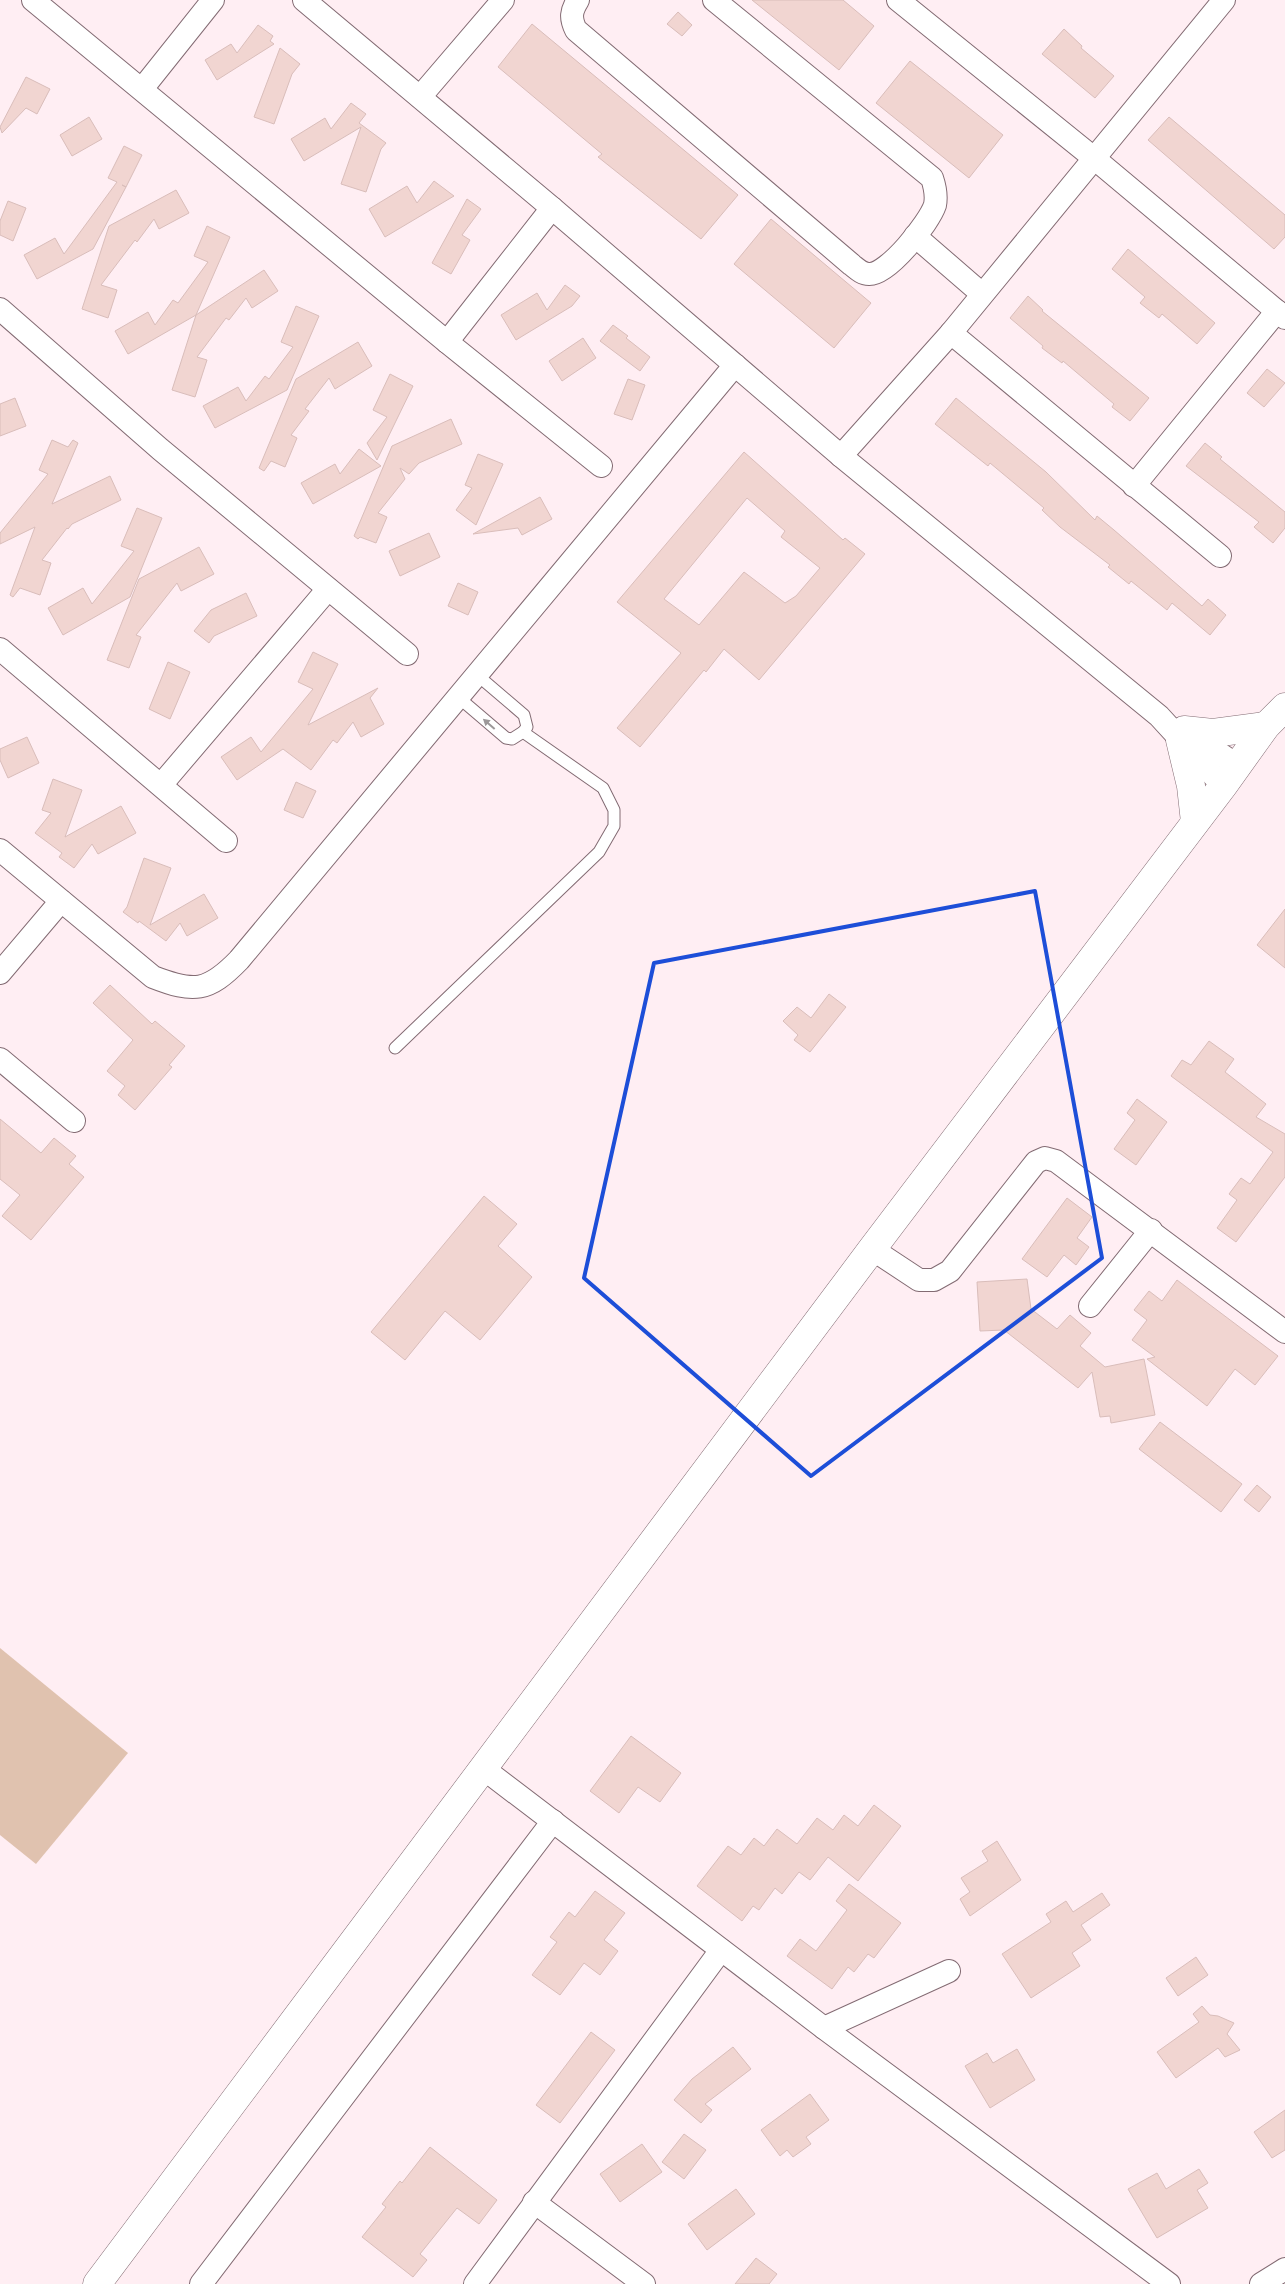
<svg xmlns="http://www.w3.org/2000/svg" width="1285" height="2284" viewBox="0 0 1285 2284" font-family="'IBM Plex Sans',sans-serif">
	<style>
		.green { fill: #e0c2af }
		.building { fill: #f1d5d1; stroke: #d9bdba; fill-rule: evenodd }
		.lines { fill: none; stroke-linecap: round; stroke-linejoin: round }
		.lane-casing { stroke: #836b73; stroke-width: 13 }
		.street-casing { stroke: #836b73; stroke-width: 24 }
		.secondary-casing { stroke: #836b73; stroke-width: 29 }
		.lane { stroke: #fff; stroke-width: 11 }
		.street { stroke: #fff; stroke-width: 22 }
		.secondary { stroke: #fff; stroke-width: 28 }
		.oneway { fill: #9c9899 }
		.marked { fill: none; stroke: #1d4ed8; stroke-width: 4; stroke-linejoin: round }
	</style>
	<rect width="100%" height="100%" fill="#ffeef3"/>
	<path class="green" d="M0 1648 128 1753 36 1864 0 1835Z"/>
	<g class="building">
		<path d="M752 0H843L874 26 839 70Z"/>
		<path d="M678 12 692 25 682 36 667 24Z"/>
		<path d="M532 24 738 195 701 239 598 157 602 154 498 67Z"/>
		<path d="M258 25 273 36 270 41 274 44 217 80 205 60 231 44 237 53Z"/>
		<path d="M1064 29 1082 46 1081 48 1114 76 1095 98 1042 54Z"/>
		<path d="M280 48 300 64 292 74 274 124 254 117Z"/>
		<path d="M910 61 1003 135 969 178 876 103Z"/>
		<path d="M26 77 50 89 37 114 26 108 2 133 0 127Z"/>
		<path d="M351 103 366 114 359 123 386 143 381 149 366 192 341 184 361 127 304 161 291 139 325 118 331 129Z"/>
		<path d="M89 117 102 139 72 156 60 135Z"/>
		<path d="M1169 117 1285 215V237L1274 249 1148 140Z"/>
		<path d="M124 146 142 155 126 187 122 185 126 187 93 249 37 279 24 255 55 238 64 254 117 182 108 178Z"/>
		<path d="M434 181 454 196 385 237 369 209 407 186 417 203Z"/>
		<path d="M176 190 189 213 159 229 154 219 137 242 135 240 101 285 117 290 108 318 82 309 109 226Z"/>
		<path d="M467 199 481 209 462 235 470 240 451 274 432 263Z"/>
		<path d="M8 201 26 208 13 241 0 235V221Z"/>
		<path d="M771 219 871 303 834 348 734 264Z"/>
		<path d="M207 226 230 237 196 315 128 354 115 331 148 312 155 325 173 300 178 303 208 262 194 256Z"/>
		<path d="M1128 249 1215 323 1197 344 1162 314 1159 318 1140 303 1145 297 1112 269Z"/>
		<path d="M264 270 278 291 252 308 246 298 229 320 226 318 197 357 207 360 195 397 172 390 196 315Z"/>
		<path d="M565 285 580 296 572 306 516 340 501 315 537 293 547 310Z"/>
		<path d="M1028 296 1043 310 1042 311 1149 398 1130 421 1112 407 1114 404 1063 361 1062 363 1042 348 1043 346 1010 318Z"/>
		<path d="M296 306 319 316 287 390 215 428 203 406 238 387 246 401 265 376 269 379 293 347 281 342Z"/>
		<path d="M613 325 628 336 626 338 650 357 640 371 600 341Z"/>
		<path d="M583 338 596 358 562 381 549 361Z"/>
		<path d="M358 342 372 366 335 389 329 378 305 409 309 411 291 435 297 438 285 467 271 461 264 471 259 468 296 379Z"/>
		<path d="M1267 369 1285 383 1264 407 1247 393Z"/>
		<path d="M390 374 413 386 377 460 367 443 387 417 373 410Z"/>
		<path d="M628 379 645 385 632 420 614 414Z"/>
		<path d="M15 398 26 426 0 436V404Z"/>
		<path d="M956 398 1046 472 1095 520 1097 516 1114 530 1202 606 1208 599 1226 615 1210 635 1172 603 1167 610 1131 581 1129 584 1108 567 1110 565 1060 527 1042 510 1044 508 990 463 988 466 935 424Z"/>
		<path d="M451 419 462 444 419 463 409 474 400 468 405 479 378 513 387 517 376 543 360 537 358 539 354 536 392 446Z"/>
		<path d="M52 440 68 447 73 440 78 443 52 504 110 476 121 500 72 524 68 529 67 528 42 560 51 563 40 595 20 588 13 597 10 595 35 527 0 544V533L48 474 39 470Z"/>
		<path d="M1205 443 1222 457 1220 459 1285 512V528L1273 543 1254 527 1259 522 1186 466Z"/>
		<path d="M359 449 381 466 313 504 301 483 335 464 340 474Z"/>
		<path d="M744 452 843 540 845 538 865 554 759 680 724 649 706 672 704 670 640 747 617 728 681 653 617 602ZM747 498 785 531 781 537 820 568 796 596 785 603 744 572 699 625 664 599Z"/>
		<path d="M478 454 503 464 476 525 456 510 472 488 465 485Z"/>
		<path d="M540 497 552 519 522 535 518 528 473 534Z"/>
		<path d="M137 508 162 518 130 597 63 635 48 608 83 588 92 604 134 551 121 546Z"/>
		<path d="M429 533 440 557 400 576 389 551Z"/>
		<path d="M199 547 214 574 181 591 177 583 136 635 141 637 129 668 107 660 139 579Z"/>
		<path d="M458 583 478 592 468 615 448 606Z"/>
		<path d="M246 593 257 616 214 636 209 643 194 631 211 610Z"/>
		<path d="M313 652 338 664 308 725 378 688 370 698 384 724 361 737 353 722 337 743 333 740 311 770 283 749 237 780 221 757 251 737 261 752 313 689 298 682Z"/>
		<path d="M168 662 190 672 170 719 149 709Z"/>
		<path d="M27 737 39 763 8 778 0 760V749Z"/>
		<path d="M53 779 82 790 65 837 121 806 136 833 98 854 92 844 74 868 59 857 62 853 35 833 51 813 42 810Z"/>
		<path d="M296 782 316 791 303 818 284 810Z"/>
		<path d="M144 858 171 868 150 925 204 894 218 918 187 936 180 923 166 941 139 921 138 923 123 912 127 907Z"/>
		<path d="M1285 909V968L1257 945Z"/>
		<path d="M110 985 152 1024 155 1021 185 1046 169 1065 172 1067 135 1110 118 1095 125 1086 107 1071 133 1040 93 1003Z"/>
		<path d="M829 994 846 1007 810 1052 794 1040 798 1035 783 1021 797 1007 811 1018Z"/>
		<path d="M1209 1041 1234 1059 1225 1072 1266 1104 1256 1117 1285 1134V1177L1236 1242 1217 1228 1237 1200 1229 1194 1241 1178 1250 1184 1273 1152 1171 1076 1182 1060 1191 1065Z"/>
		<path d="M1137 1099 1167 1122 1136 1165 1114 1149 1135 1120 1127 1113Z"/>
		<path d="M0 1119 41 1153 54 1138 76 1156 69 1164 84 1177 31 1240 2 1216 20 1195 0 1179Z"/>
		<path d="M484 1196 517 1224 498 1246 532 1277 480 1340 445 1311 405 1360 371 1332Z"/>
		<path d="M1067 1198 1092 1217 1077 1238 1089 1247 1076 1265 1064 1255 1047 1277 1022 1259Z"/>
		<path d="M1027 1279 1031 1309 1057 1329 1070 1315 1091 1333 1080 1346 1105 1367 1144 1359 1155 1415 1111 1423 1110 1416 1100 1417 1092 1372 1078 1388 1004 1330 980 1331 977 1282Z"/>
		<path d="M1177 1280 1278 1356 1255 1385 1235 1369 1207 1406 1147 1359 1155 1357 1132 1340 1147 1320 1134 1310 1149 1291 1162 1301Z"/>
		<path d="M1160 1422 1242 1484 1221 1512 1139 1449Z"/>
		<path d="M1257 1485 1271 1497 1259 1512 1244 1500Z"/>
		<path d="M631 1736 681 1773 660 1802 638 1787 619 1813 590 1791Z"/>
		<path d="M874 1805 901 1826 858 1881 828 1857 810 1880 799 1872 782 1894 775 1888 759 1910 753 1906 742 1921 697 1886 728 1846 741 1855 754 1838 764 1846 777 1829 797 1844 817 1818 833 1830 844 1815 858 1826Z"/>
		<path d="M997 1841 1021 1880 970 1916 960 1899 970 1892 961 1878 988 1861 982 1851Z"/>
		<path d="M849 1884 901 1923 874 1958 868 1954 854 1972 848 1967 832 1989 787 1956 800 1939 816 1951 847 1910 836 1901Z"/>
		<path d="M595 1891 625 1913 604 1940 618 1951 600 1975 584 1963 560 1995 532 1975 557 1942 550 1937 569 1912 575 1917Z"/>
		<path d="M1102 1893 1110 1905 1081 1925 1091 1940 1072 1953 1080 1966 1031 1998 1002 1954 1051 1922 1046 1914 1066 1901 1073 1912Z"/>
		<path d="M1196 1957 1208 1975 1178 1996 1166 1978Z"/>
		<path d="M1202 2006 1210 2015 1218 2016 1234 2023 1227 2034 1240 2050 1225 2057 1218 2048 1176 2078 1157 2052 1199 2022 1193 2014Z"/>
		<path d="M591 2032 615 2050 560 2123 536 2105Z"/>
		<path d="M733 2047 751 2069 705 2104 712 2110 701 2123 674 2100 692 2079Z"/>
		<path d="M1017 2049 1035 2080 990 2108 965 2066 987 2053 993 2063Z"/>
		<path d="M810 2094 829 2120 806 2137 811 2144 793 2157 787 2150 780 2156 761 2130Z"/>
		<path d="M1285 2110V2150L1272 2158 1254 2132Z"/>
		<path d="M684 2134 706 2150 684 2179 662 2162Z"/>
		<path d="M642 2144 662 2172 620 2202 600 2174Z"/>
		<path d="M430 2147 497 2200 479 2224 457 2208 420 2254 427 2260 413 2277 362 2237 386 2207 382 2204 400 2181 402 2183Z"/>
		<path d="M1199 2169 1208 2183 1197 2190 1208 2208 1157 2238 1128 2189 1157 2173 1166 2189Z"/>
		<path d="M736 2189 755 2214 707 2250 688 2224Z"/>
		<path d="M756 2258 777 2274 769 2284H735Z"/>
	</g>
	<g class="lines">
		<g class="lane-casing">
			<g id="lane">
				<path d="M458 697 506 738 512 739 523 732 527 727 524 715 476 674"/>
				<path d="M395 1048 599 852 614 826V810L603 788 523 732"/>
			</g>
		</g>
		<g class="street-casing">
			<g id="street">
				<path d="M33 0 447 342 601 466"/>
				<path d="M304 0 552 208 841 456 1159 716 1223 786"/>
				<path d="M578 0C571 11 570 18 576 30L852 265C857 269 862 274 869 274 888 275 929 223 935 205 937 195 935 187 932 178L714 0"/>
				<path d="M898 0 1095 159 1285 318"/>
				<path d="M142 89 213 0"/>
				<path d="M420 97 503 0"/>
				<path d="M915 236 982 294"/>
				<path d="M0 309 160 449 407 654"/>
				<path d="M951 333 1220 556"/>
				<path d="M447 342 552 208"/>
				<path d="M841 456 951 333 1224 0"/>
				<path d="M1134 486 1277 311"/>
				<path d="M0 649 226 841"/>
				<path d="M1186 731 1238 766"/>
				<path d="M161 785 328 589"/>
				<path d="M0 850 153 977C194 993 208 992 239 960L735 365"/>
				<path d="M0 973 61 901"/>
				<path d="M0 1059 74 1121"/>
				<path d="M872 1249 919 1280H934L950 1271 1036 1162 1045 1158 1056 1161 1285 1332"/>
				<path d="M1090 1306 1151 1230"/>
				<path d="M484 1769 824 2028 1169 2284"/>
				<path d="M824 2028 949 1971"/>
				<path d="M534 2202 644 2284"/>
				<path d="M201 2284 553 1821"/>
				<path d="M475 2284 721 1950"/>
				<path d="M1261 2284 1285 2269"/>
			</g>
		</g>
		<g class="secondary-casing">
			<g id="secondary">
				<path d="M1184 730 1213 733 1266 726"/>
				<path d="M1180 740 1191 786 1195 822"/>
				<path d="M97 2284 872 1249 1223 786 1266 726 1285 707"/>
			</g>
		</g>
		<use href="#lane" class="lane"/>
		<use href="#street" class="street"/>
		<use href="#secondary" class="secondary"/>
	</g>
	<defs><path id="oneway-solid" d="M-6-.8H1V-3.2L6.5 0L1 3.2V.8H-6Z" transform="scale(1.25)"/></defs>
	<use class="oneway" href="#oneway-solid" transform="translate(489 724) rotate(-139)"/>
	<path class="marked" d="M1035 891 1102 1258 811 1476 584 1278 654 963Z"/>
</svg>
